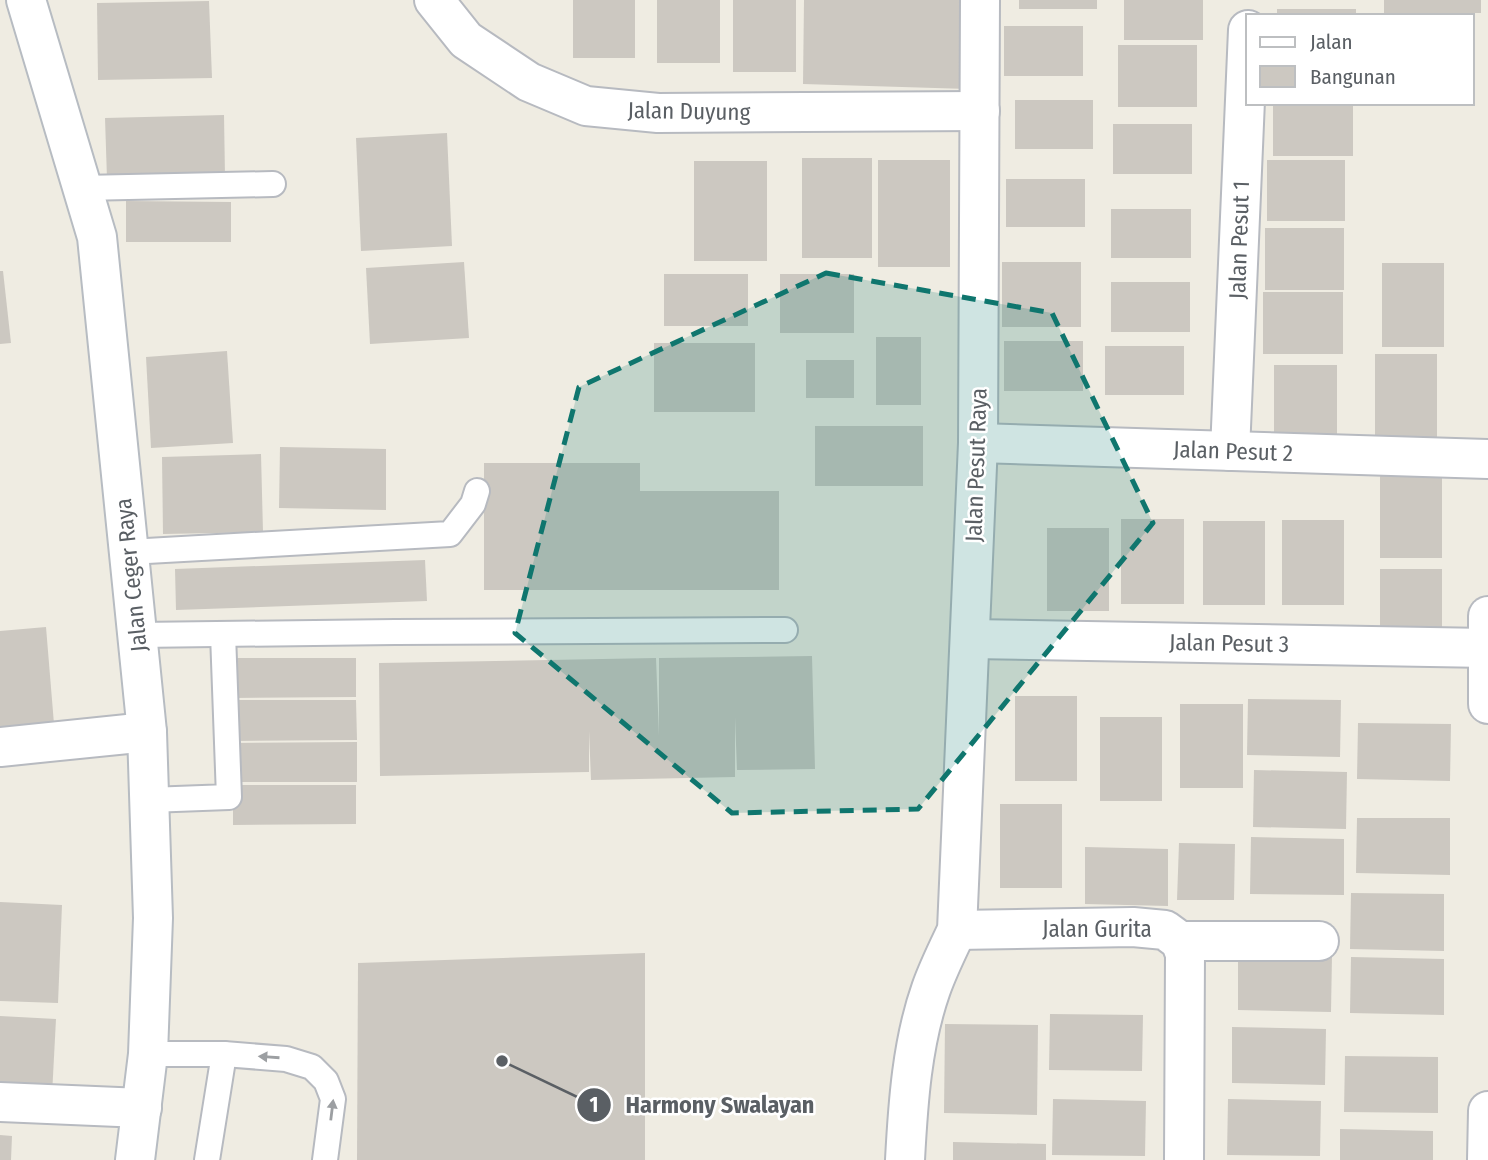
<svg xmlns="http://www.w3.org/2000/svg" width="1488" height="1160" viewBox="0 0 1488 1160" font-family="'Fira Sans Condensed',sans-serif">
	<style>
		.building { fill: #ccc8c1 }
		.lines { fill: none; stroke-linecap: round; stroke-linejoin: round }
		.lane-casing { stroke: #b7bac0; stroke-width: 28 }
		.street-casing { stroke: #b7bac0; stroke-width: 42 }
		.secondary-casing { stroke: #b7bcc2; stroke-width: 42 }
		.lane { stroke: #fff; stroke-width: 24 }
		.street { stroke: #fff; stroke-width: 38 }
		.secondary { stroke: #fff; stroke-width: 38 }
		.oneway { fill: #9c9fa2 }
		.marked { fill: #0f766e; fill-opacity: 0.2; stroke: #0f766e; stroke-width: 5; stroke-dasharray: 14 9; stroke-linejoin: round }
		.labels { text-anchor: middle; stroke-width: 5; stroke-linejoin: round; paint-order: stroke }
		.street-label { font-size: 23px; fill: #5a5f64; stroke: #fff }
		.leader { fill: none; stroke: #5a5f64; stroke-width: 2.5 }
		.callout-dot { fill: #5a5f64; stroke: #fff; stroke-width: 2.5 }
		.mark-label { font-size: 21px; text-anchor: middle; font-weight: bold; fill: #fff }
		.callout-label { font-size: 24px; text-anchor: middle; font-weight: bold; fill: #5a5f64; stroke: #fff; stroke-width: 5; stroke-linejoin: round; paint-order: stroke }
	</style>
	<rect width="100%" height="100%" fill="#efece2"/>
	<g class="building">
		<rect x="573" y="0" width="62" height="58"/>
		<rect x="657" y="0" width="63" height="63"/>
		<rect x="733" y="0" width="63" height="72"/>
		<path d="M804 0H971L968 89 803 84Z"/>
		<rect x="1019" y="0" width="78" height="9"/>
		<rect x="1124" y="0" width="79" height="40"/>
		<rect x="1384" y="0" width="97" height="13"/>
		<path d="M209 1 212 78 98 80 97 3Z"/>
		<rect x="1277" y="9" width="79" height="7"/>
		<rect x="1004" y="26" width="79" height="50"/>
		<rect x="1118" y="45" width="79" height="62"/>
		<rect x="1015" y="100" width="78" height="49"/>
		<rect x="1273" y="103" width="80" height="53"/>
		<path d="M224 115 225 177 107 179 105 118Z"/>
		<rect x="1113" y="124" width="79" height="50"/>
		<path d="M447 133 452 246 361 251 356 138Z"/>
		<rect x="802" y="158" width="70" height="100"/>
		<rect x="878" y="160" width="72" height="107"/>
		<rect x="1267" y="160" width="78" height="61"/>
		<rect x="694" y="161" width="73" height="100"/>
		<rect x="1006" y="179" width="79" height="48"/>
		<path d="M126 201 231 202V242H126Z"/>
		<rect x="1111" y="209" width="80" height="49"/>
		<rect x="1265" y="228" width="79" height="62"/>
		<path d="M464 262 469 338 370 344 366 268Z"/>
		<rect x="1002" y="262" width="79" height="65"/>
		<rect x="1382" y="263" width="62" height="84"/>
		<path d="M0 271H3L11 343 0 344Z"/>
		<rect x="664" y="274" width="84" height="52"/>
		<rect x="780" y="274" width="74" height="59"/>
		<rect x="1111" y="282" width="79" height="50"/>
		<rect x="1263" y="292" width="80" height="62"/>
		<rect x="876" y="337" width="45" height="68"/>
		<rect x="1004" y="341" width="79" height="50"/>
		<rect x="654" y="343" width="101" height="69"/>
		<rect x="1105" y="346" width="79" height="49"/>
		<path d="M227 351 233 443 151 448 146 357Z"/>
		<rect x="1375" y="354" width="62" height="84"/>
		<rect x="806" y="360" width="48" height="38"/>
		<rect x="1274" y="365" width="63" height="85"/>
		<rect x="815" y="426" width="108" height="60"/>
		<path d="M280 447 386 449V510L279 508Z"/>
		<path d="M261 454 263 532 163 534 162 457Z"/>
		<path d="M484 463H640V491H779V590H484Z"/>
		<rect x="1380" y="474" width="62" height="84"/>
		<rect x="1121" y="519" width="63" height="85"/>
		<rect x="1282" y="520" width="62" height="85"/>
		<rect x="1203" y="521" width="62" height="84"/>
		<rect x="1047" y="528" width="62" height="83"/>
		<path d="M425 560 427 601 176 610 175 569Z"/>
		<rect x="1380" y="569" width="62" height="65"/>
		<path d="M46 627 54 724 0 729V631Z"/>
		<path d="M812 656 815 769 737 770 735 717V777L591 780 589 731V772L380 776 379 663 656 658 659 736V658Z"/>
		<path d="M233 658H356V697L233 698Z"/>
		<rect x="1015" y="696" width="62" height="85"/>
		<path d="M1248 699 1341 700 1340 757 1247 755Z"/>
		<path d="M233 700H356L357 740 233 741Z"/>
		<rect x="1180" y="704" width="63" height="84"/>
		<rect x="1100" y="717" width="62" height="84"/>
		<path d="M1358 723 1451 724 1450 781 1357 779Z"/>
		<path d="M357 742V782H233V743Z"/>
		<path d="M1254 770 1347 772 1346 829 1253 827Z"/>
		<path d="M233 785H356V824L233 825Z"/>
		<rect x="1000" y="804" width="62" height="84"/>
		<path d="M1357 818H1450V875L1356 873Z"/>
		<path d="M1251 837 1344 839V895L1250 894Z"/>
		<path d="M1179 843 1235 844 1234 900H1177Z"/>
		<path d="M1085 847 1168 849V906L1085 904Z"/>
		<path d="M1351 893 1444 894V951L1350 949Z"/>
		<path d="M0 902 62 905 58 1003 0 1001Z"/>
		<path d="M645 953V1160H357L358 963Z"/>
		<path d="M1238 953 1332 955 1331 1012 1238 1010Z"/>
		<path d="M1351 957 1444 959V1015L1350 1013Z"/>
		<path d="M1050 1014 1143 1015 1142 1071 1049 1070Z"/>
		<path d="M0 1016 56 1019 52 1095 0 1092Z"/>
		<path d="M945 1024 1038 1025 1037 1115 944 1113Z"/>
		<path d="M1232 1027 1326 1029 1325 1085 1232 1083Z"/>
		<path d="M1345 1056 1438 1057V1113L1344 1112Z"/>
		<path d="M1053 1099 1146 1101 1145 1156 1052 1155Z"/>
		<path d="M1228 1099 1321 1101 1320 1156 1227 1155Z"/>
		<path d="M1340 1129 1433 1131V1160H1340Z"/>
		<path d="M0 1135 12 1136 11 1160H0Z"/>
		<path d="M953 1142 1046 1144V1160H953Z"/>
	</g>
	<g class="lines">
		<g class="lane-casing">
			<g id="lane">
				<path d="M82 188 273 184"/>
				<path d="M129 552 450 534 473 504 477 491"/>
				<path d="M137 635 395 632 785 630"/>
				<path d="M149 800 229 797 223 634"/>
				<path d="M148 1054H224L286 1059 312 1067 326 1081 333 1099 325 1160"/>
				<path d="M207 1160 224 1054"/>
			</g>
		</g>
		<g class="street-casing">
			<g id="street">
				<path d="M434 0 466 40 529 82 586 106 658 113 980 111"/>
				<path d="M978 443 1488 459"/>
				<path d="M1230 451 1248 30"/>
				<path d="M1488 616V704"/>
				<path d="M970 639 1488 648"/>
				<path d="M0 747 147 732"/>
				<path d="M957 930 1133 927 1165 930 1180 941 1185 954 1184 1160"/>
				<path d="M1180 941H1319"/>
				<path d="M0 1102 142 1108"/>
				<path d="M905 1160C908 1103 912 1043 931 989 938 969 948 949 957 930L978 443 980 0"/>
				<path d="M1487 1160 1488 1111"/>
			</g>
		</g>
		<g class="secondary-casing">
			<path id="secondary" d="M26 0 97 237 147 732 153 918 148 1054 135 1160"/>
		</g>
		<use href="#lane" class="lane"/>
		<use href="#street" class="street"/>
		<use href="#secondary" class="secondary"/>
	</g>
	<defs><path id="oneway-solid" d="M-6-.8H1V-3.2L6.5 0L1 3.2V.8H-6Z" transform="scale(1.75)"/></defs>
	<g class="oneway">
		<use href="#oneway-solid" transform="translate(269 1057) rotate(-176)"/>
		<use href="#oneway-solid" transform="translate(332 1110) rotate(-83)"/>
	</g>
	<path class="marked" d="M826 273 1052 313 1153 523 918 809 732 813 515 633 579 387Z"/>
	<g class="labels">
		<g class="street-label">
			<text transform="translate(689 111) rotate(1)" y="8">Jalan Duyung</text>
			<text transform="translate(1239 240) rotate(-88)" y="8">Jalan Pesut 1</text>
			<text transform="translate(1233 451) rotate(2)" y="8">Jalan Pesut 2</text>
			<text transform="translate(976 465) rotate(-88)" y="8">Jalan Pesut Raya</text>
			<text transform="translate(131 575) rotate(-96)" y="8">Jalan Ceger Raya</text>
			<text transform="translate(1229 643) rotate(1)" y="8">Jalan Pesut 3</text>
			<text x="1097" y="937">Jalan Gurita</text>
		</g>
	</g>
	<path class="leader" d="M502 1061L594 1105"/>
	<g class="callout-dot">
		<circle cx="502" cy="1061" r="7"/>
		<circle cx="594" cy="1105" r="18"/>
	</g>
	<g class="mark-label">
		<text x="594" y="1112">1</text>
	</g>
	<g class="callout-label">
		<text x="720" y="1113">Harmony Swalayan</text>
	</g>
	<rect x="1246" y="14" width="228" height="91" fill="#ffffff" stroke="#bdbfc1" stroke-width="2"/>
	<rect x="1260" y="37" width="35" height="10" fill="#ffffff" stroke="#bdbfc1" stroke-width="2"/>
	<text x="1310" y="49" font-size="21" fill="#5a5f64">Jalan</text>
	<rect x="1260" y="66" width="35" height="21" fill="#ccc8c1" stroke="#bdbfc1" stroke-width="2"/>
	<text x="1310" y="84" font-size="21" fill="#5a5f64">Bangunan</text>
</svg>
